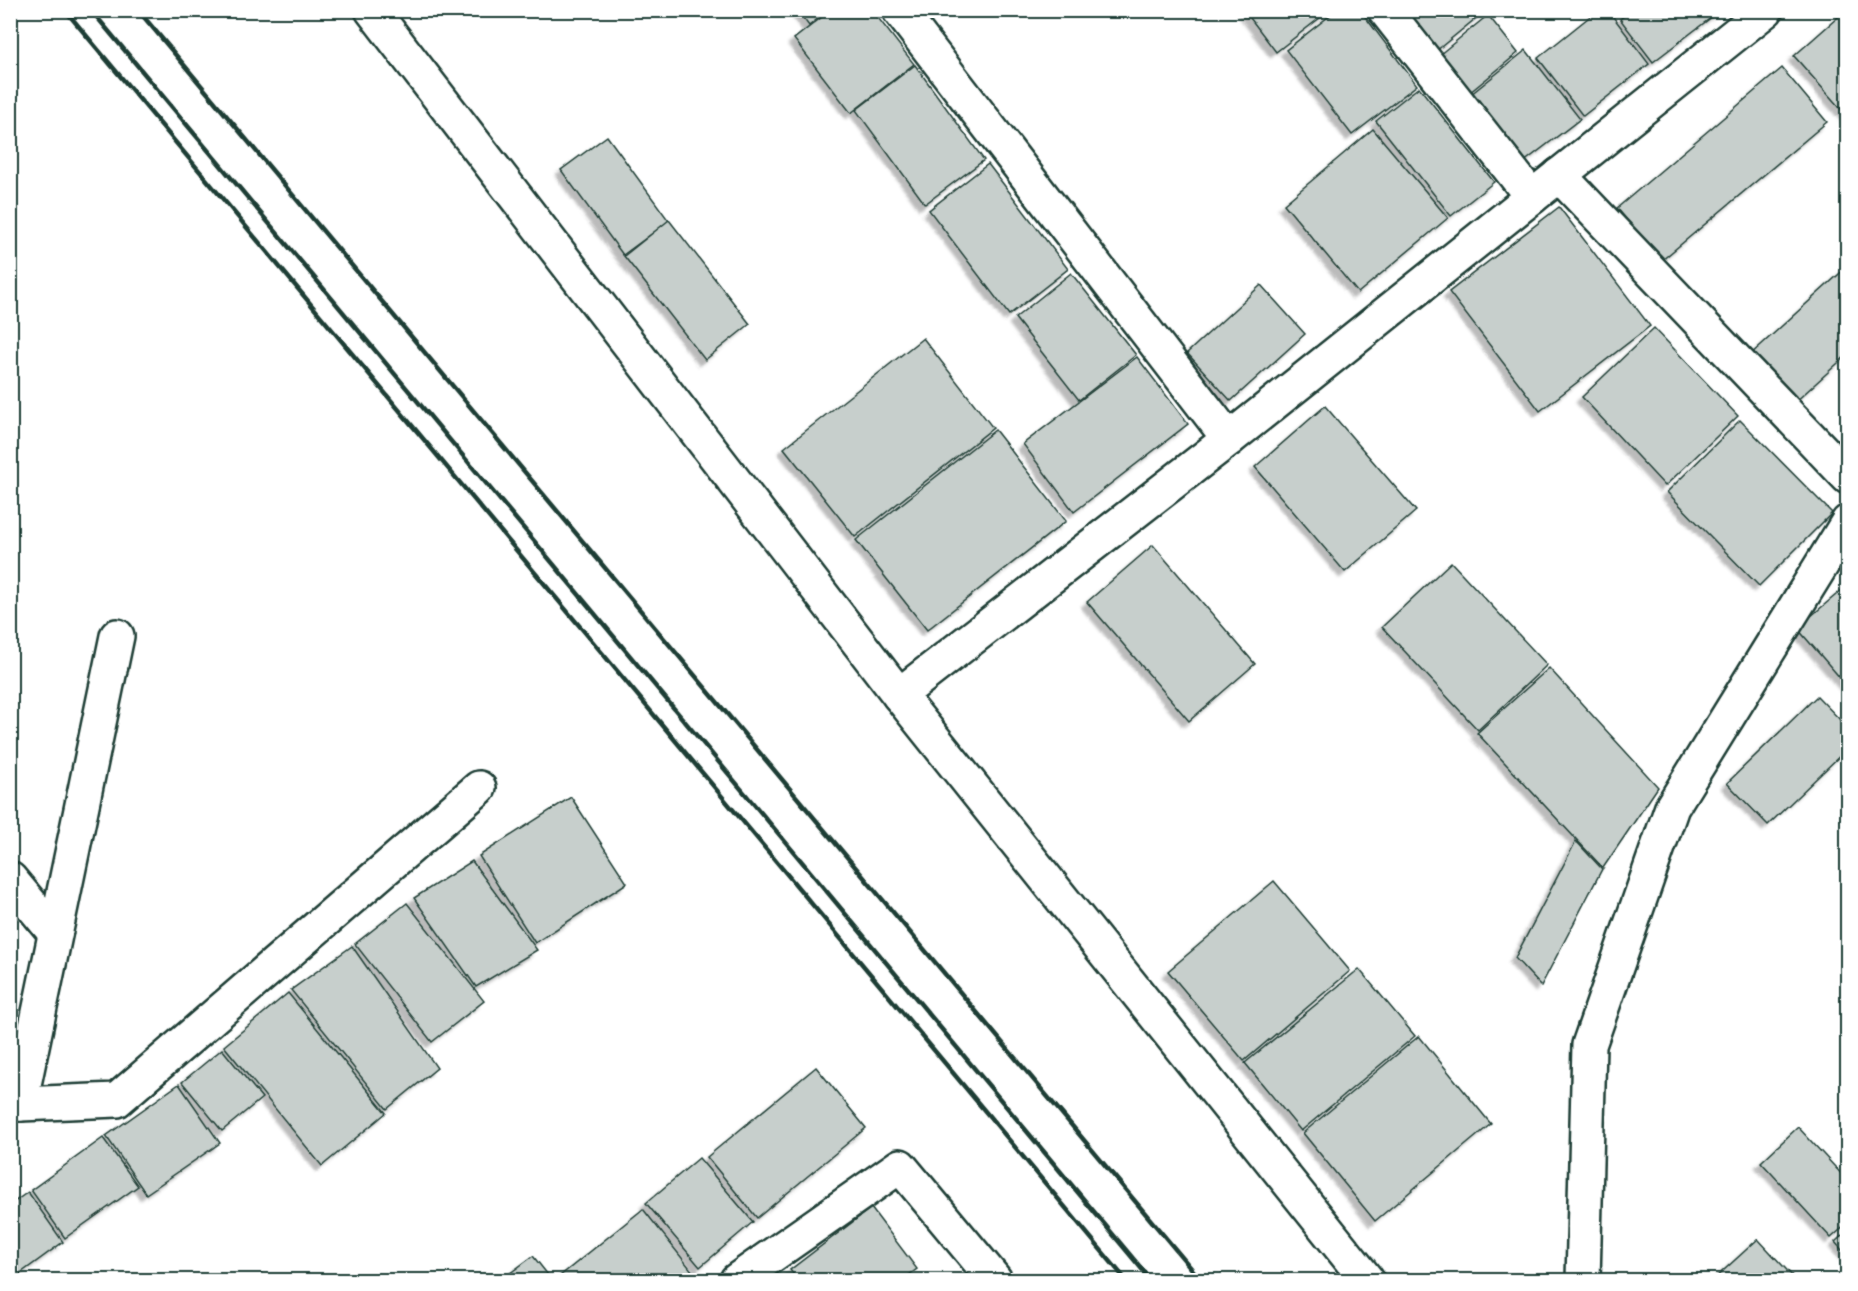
<svg xmlns="http://www.w3.org/2000/svg" width="1858" height="1291" viewBox="0 0 1858 1291" font-family="'Balsamiq Sans',sans-serif">
	<style>
		.building { fill: #c7cfcc; stroke: #1f3d34; stroke-width: 1.5; filter: url(#shadow) }
		.lines { fill: none; stroke-linecap: round; stroke-linejoin: round }
		.minor-casing { stroke: #1f3d34; stroke-width: 38 }
		.minor { stroke: #fff; stroke-width: 33 }
		.rail { stroke: #1f3d34; stroke-width: 4.5 }
	</style>
	<defs>
		<filter id="shadow"><feDropShadow dx="-5.5" dy="5.5" stdDeviation="1.5" flood-color="#0004"/></filter>
	</defs>
	<rect width="100%" height="100%" fill="#fff"/>
	<filter id="ink" filterUnits="userSpaceOnUse"><feTurbulence type="fractalNoise" baseFrequency=".0167" numOctaves="2"/><feDisplacementMap in="SourceGraphic" scale="12" xChannelSelector="R" yChannelSelector="G"/><feConvolveMatrix kernelMatrix="1 2 1 2 8 2 1 2 1" color-interpolation-filters="sRGB"/></filter>
	<g filter="url(#ink)">
		<g class="building">
			<path d="M797 10H828L809 26Z"/>
			<path d="M831 10H872L914 64 851 113 794 39Z"/>
			<path d="M1244 10H1330L1276 52Z"/>
			<path d="M1337 10H1360L1417 85 1352 135 1286 50Z"/>
			<path d="M1403 10H1486L1436 51Z"/>
			<path d="M1598 10H1608L1649 64 1583 116 1538 58Z"/>
			<path d="M1632 10H1721L1653 62 1620 19Z"/>
			<path d="M1846 10H1848V117L1794 56Z"/>
			<path d="M1488 15 1518 53 1469 93 1439 55Z"/>
			<path d="M1526 50 1580 119 1524 162 1470 95Z"/>
			<path d="M915 65 984 160 925 204 856 110Z"/>
			<path d="M1782 68 1827 122 1661 261 1617 208Z"/>
			<path d="M1419 87 1494 182 1451 216 1376 121Z"/>
			<path d="M1373 129 1448 218 1358 293 1284 204Z"/>
			<path d="M607 136 669 221 623 255 561 170Z"/>
			<path d="M988 164 1068 269 1009 315 929 210Z"/>
			<path d="M1559 207 1650 326 1540 411 1449 292Z"/>
			<path d="M669 220 750 324 705 360 624 256Z"/>
			<path d="M1848 266V354L1793 404 1750 355Z"/>
			<path d="M1071 273 1136 355 1079 400 1015 318Z"/>
			<path d="M1261 285 1305 334 1231 401 1187 353Z"/>
			<path d="M1654 328 1738 416 1665 486 1582 397Z"/>
			<path d="M923 338 993 428 855 537 784 448Z"/>
			<path d="M1137 357 1188 424 1074 512 1023 444Z"/>
			<path d="M1325 406 1416 511 1345 572 1255 467Z"/>
			<path d="M1740 420 1832 513 1759 586 1667 492Z"/>
			<path d="M995 430 1066 521 927 630 856 540Z"/>
			<path d="M1153 545 1255 664 1189 721 1087 602Z"/>
			<path d="M1451 562 1547 665 1478 730 1382 627Z"/>
			<path d="M1843 589 1848 594V687L1797 628Z"/>
			<path d="M1549 668 1658 787 1603 868 1477 733Z"/>
			<path d="M1817 696 1848 728V748L1768 825 1727 783Z"/>
			<path d="M571 797 627 883 535 943 479 856Z"/>
			<path d="M1576 841 1602 869 1541 986 1515 958Z"/>
			<path d="M472 861 537 950 476 987 414 898Z"/>
			<path d="M1274 881 1350 971 1244 1061 1168 971Z"/>
			<path d="M407 903 484 1001 432 1042 355 944Z"/>
			<path d="M352 946 437 1068 387 1109 291 990Z"/>
			<path d="M1359 969 1415 1036 1301 1131 1245 1063Z"/>
			<path d="M288 993 386 1113 322 1166 224 1046Z"/>
			<path d="M1419 1036 1491 1124 1375 1221 1303 1133Z"/>
			<path d="M222 1049 262 1098 222 1131 182 1082Z"/>
			<path d="M816 1067 866 1128 757 1218 707 1157Z"/>
			<path d="M179 1084 220 1143 146 1194 106 1136Z"/>
			<path d="M1798 1127 1848 1181V1223L1831 1238 1761 1162Z"/>
			<path d="M103 1138 138 1186 65 1238 31 1190Z"/>
			<path d="M699 1158 753 1222 700 1267 646 1203Z"/>
			<path d="M28 1192 63 1242 18 1275 10 1266V1205Z"/>
			<path d="M871 1208 917 1269 902 1280H798L790 1270Z"/>
			<path d="M643 1209 693 1272 682 1280H555Z"/>
			<path d="M1848 1230V1257L1835 1242Z"/>
			<path d="M1758 1239 1796 1280H1713Z"/>
			<path d="M533 1256 552 1280H501Z"/>
			<path d="M786 1275 790 1280H777Z"/>
		</g>
		<g class="lines">
			<g class="minor-casing">
				<g id="minor">
					<path d="M372 10 899 695 1367 1280"/>
					<path d="M899 10 1229 439"/>
					<path d="M1385 10 1532 197"/>
					<path d="M1559 175 1848 477"/>
					<path d="M899 695 1229 439 1766 10"/>
					<path d="M10 879 55 933"/>
					<path d="M20 1104 117 1100 479 788"/>
					<path d="M20 1104 117 636"/>
					<path d="M737 1280 900 1166 995 1280"/>
					<path d="M1583 1280 1589 1045 1672 807 1848 522"/>
				</g>
			</g>
			<use href="#minor" class="minor"/>
			<g class="rail">
				<path d="M65 10 1126 1280"/>
				<path d="M91 10 1151 1280"/>
				<path d="M138 10 1201 1280"/>
			</g>
		</g>
	</g>
	<rect width="1858" height="1291" fill="none" stroke="#fff" stroke-width="36"/>
	<rect x="18" y="18" width="1822" height="1255" fill="none" stroke="#1f3d34" stroke-width="2" filter="url(#ink)"/>
</svg>
